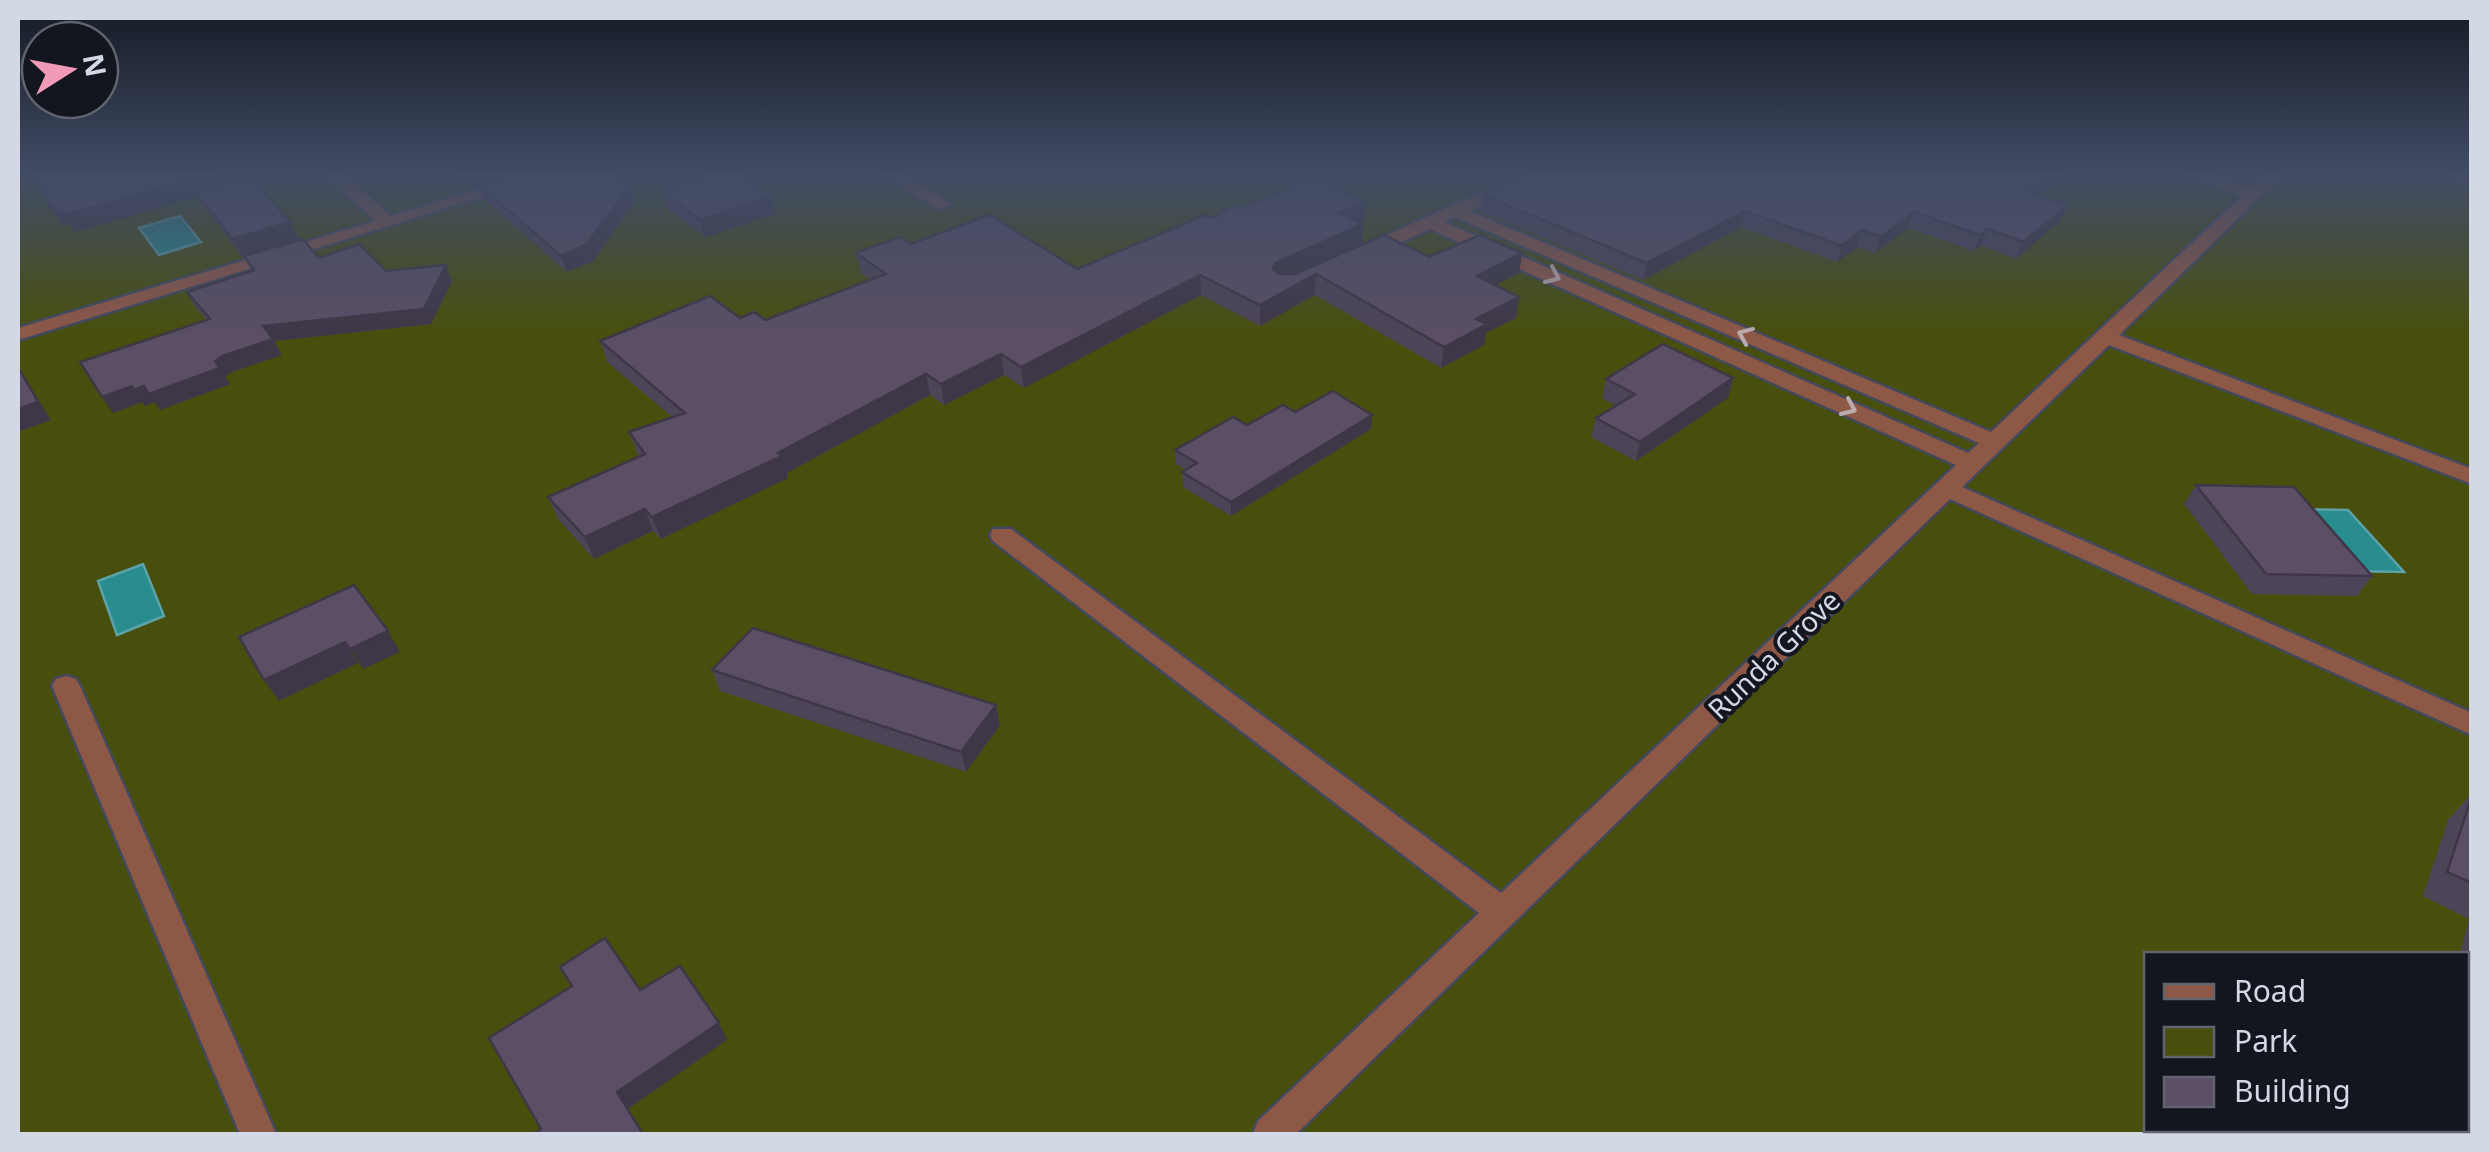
<svg xmlns="http://www.w3.org/2000/svg" width="2489" height="1152" viewBox="0 0 2489 1152" font-family="'Noto Sans',sans-serif">
	<style>
		.green { fill: #484f0d; fill-rule: evenodd }
		.water { fill: #298c8e; stroke: #5ca3a8; stroke-width: 2.5 }
		.lines { fill: none; stroke-linecap: round; stroke-linejoin: round }
		.minor-casing { stroke: #42495c; stroke-width: 5 }
		.minor { fill: #8e5847; fill-rule: evenodd }
		.wall { fill: #4d4457 }
		.shaded-wall { fill: #3f3747 }
		.building { fill: #5a4f65; stroke: #3f3747; stroke-width: 2.5 }
		.oneway { stroke: #bbabae }
		.labels { text-anchor: middle; stroke-width: 8; stroke-linejoin: round; paint-order: stroke }
		.street-label { font-size: 28px; fill: #d3d8e5; stroke: #13161f }
	</style>
	<rect width="100%" height="100%" fill="#262e42"/>
	<path class="green" d="M18 174H2471V1134H18ZM2146 954H2466V1130H2146Z"/>
	<g class="water">
		<path d="M180 216 201 242 159 255 139 228Z"/>
		<path d="M2291 509 2348 510 2404 572 2345 571Z"/>
		<path d="M143 564 164 616 117 635 98 581Z"/>
	</g>
	<g class="lines">
		<g class="minor-casing">
			<g id="minor">
				<path d="M325 174H343L391 216 531 174H557L18 340V328L376 221Z"/>
				<path d="M883 174H903L953 205 938 209Z"/>
				<path d="M2183 174H2208L2251 188 2265 174H2283L2119 335 2472 469V484L2109 345 1962 487 2472 713V735L1950 499 1296 1134H1253L1258 1121 1479 913 993 541 990 535 993 529H1011L1501 893 1956 465 1430 229 1370 256H1358V248L1504 182H1516V190L1469 211 1991 432 2242 196ZM1455 217 1979 443 1968 453 1444 222Z"/>
				<path d="M2444 174H2472V184L2446 178Z"/>
				<path d="M66 676 76 679 80 686 276 1134H240L52 686 56 679Z"/>
			</g>
		</g>
		<use href="#minor" class="minor"/>
	</g>
	<g class="wall">
		<path d="M453 174H615L635 201 593 261 567 272 485 200 479 186 470 188Z"/>
		<path d="M1528 174H2066L2038 195 2068 205 2060 221 2016 259 1981 245 1974 251 1908 228 1875 253 1857 247 1837 262 1741 227 1643 280 1480 211 1483 195Z"/>
		<path d="M224 183 290 222 299 240 319 258 386 271 452 281 431 324 274 341 282 355 232 372 225 377 230 384 160 410 155 402 145 406 142 402 113 413 207 320 196 308 187 292 252 271 244 256 242 257 205 208 198 197 75 232 70 224 63 226 52 209Z"/>
		<path d="M661 189 775 214 705 237 666 207Z"/>
		<path d="M1240 209 1365 220 1360 223 1362 244 1429 257 1522 253 1519 273 1495 285 1519 297 1516 318 1486 333 1484 345 1441 368 1315 295 1260 326 1201 295 1024 388 1004 375 944 405 930 395 787 473 788 478 661 539 653 531 594 559 558 519 548 497 639 457 629 432 672 417 607 362 600 341 740 318 765 320 870 280 861 273 856 253 910 244 1077 269Z"/>
		<path d="M1733 378 1728 398 1636 461 1591 437 1596 418 1616 406 1602 398 1606 379Z"/>
		<path d="M1295 412 1372 415 1371 429 1231 516 1183 487 1182 472 1186 470 1176 464 1175 450 1247 425Z"/>
		<path d="M2196 485 2372 576 2357 596 2252 594 2184 504Z"/>
		<path d="M712 670 1000 725 966 772 720 691Z"/>
		<path d="M2472 793V1004L2466 1002V954H2460L2469 919 2423 896 2448 820Z"/>
	</g>
	<g class="shaded-wall">
		<path d="M211 174H219L227 189 195 191 198 197 75 232 64 215Z"/>
		<path d="M464 174H518L470 188Z"/>
		<path d="M2052 174H2066L2022 208 2029 192Z"/>
		<path d="M630 185 635 201 593 261 567 272 561 256Z"/>
		<path d="M771 196 775 214 705 237 700 220Z"/>
		<path d="M1366 201 1365 220 1339 232 1340 213Z"/>
		<path d="M2068 205 2060 221 2016 259 2023 242Z"/>
		<path d="M59 207 70 224 63 226 52 209Z"/>
		<path d="M1745 211 1741 227 1643 280 1647 263Z"/>
		<path d="M1914 212 1908 228 1875 253 1881 237Z"/>
		<path d="M290 222 299 240 242 257 232 239Z"/>
		<path d="M1363 224 1362 244 1274 284 1273 269 1275 263Z"/>
		<path d="M1988 229 1981 245 1974 251 1980 235Z"/>
		<path d="M1862 230 1857 247 1837 262 1842 246Z"/>
		<path d="M1522 253 1519 273 1475 296 1477 276Z"/>
		<path d="M446 265 452 281 431 324 274 341 282 355 232 372 225 377 230 384 160 410 149 394 215 361 263 326Z"/>
		<path d="M1316 274 1315 295 1260 326V305Z"/>
		<path d="M1200 275 1201 295 1024 388 1021 367Z"/>
		<path d="M1519 297 1516 318 1486 333 1484 345 1441 368 1444 347 1476 319Z"/>
		<path d="M1001 354 1004 375 944 405 941 384Z"/>
		<path d="M18 366 51 420 18 432Z"/>
		<path d="M926 374 930 395 787 473 788 478 661 539 652 517Z"/>
		<path d="M1733 378 1728 398 1636 461 1640 442Z"/>
		<path d="M132 386H144L155 402 145 406 142 402 113 413 102 397Z"/>
		<path d="M1372 415 1371 429 1231 516V502Z"/>
		<path d="M645 509 653 531 594 559 585 537Z"/>
		<path d="M388 631 400 652 363 669 350 649Z"/>
		<path d="M345 642 358 663 279 701 264 680Z"/>
		<path d="M996 705 1000 725 966 772 961 752Z"/>
		<path d="M719 1023 727 1040 628 1109 617 1092Z"/>
	</g>
	<g class="building">
		<path d="M33 174H211L64 215 59 207 52 209Z"/>
		<path d="M512 174H615L630 185 587 244 561 256 478 184Z"/>
		<path d="M709 174H738L771 196 700 220 661 189Z"/>
		<path d="M1528 174H2052L2029 192 2068 205 2023 242 1988 229 1980 235 1914 212 1881 237 1862 230 1842 246 1745 211 1647 263 1483 195Z"/>
		<path d="M251 176 290 222 232 239 195 191Z"/>
		<path d="M1313 177 1366 201 1340 213 1363 224 1275 263 1273 269 1279 274H1295L1384 235 1429 257 1480 235 1522 253 1477 276 1519 297 1476 319 1487 324 1444 347 1316 274 1260 305 1200 275 1021 367 1001 354 941 384 926 374 778 453 782 456 652 517 645 509 585 537 548 497 645 454 629 432 685 413 600 341 710 296 740 318 754 312 765 320 886 274 856 253 900 237 910 244 990 215 1077 269 1205 215 1212 218 1233 206 1240 209Z"/>
		<path d="M303 239 319 258 359 244 386 271 446 265 424 309 263 326 273 339 223 356 215 361 220 368 149 394 144 386 134 390 132 386 102 397 80 362 210 319 187 292 254 270 244 256Z"/>
		<path d="M1663 344 1733 378 1640 442 1596 418 1635 394 1606 379Z"/>
		<path d="M18 367 38 402 18 409Z"/>
		<path d="M1333 391 1372 415 1231 502 1182 472 1197 463 1175 450 1233 417 1247 425 1283 405 1295 412Z"/>
		<path d="M2196 485 2294 487 2372 576 2266 574Z"/>
		<path d="M354 585 388 631 350 649 345 642 264 680 239 637Z"/>
		<path d="M753 628 996 705 961 752 712 670Z"/>
		<path d="M2472 796V883L2447 872Z"/>
		<path d="M605 938 640 990 680 966 719 1023 617 1092 643 1134H533L541 1129 489 1038 572 986 560 967Z"/>
	</g>
	<defs><path id="oneway-chevron" d="M-2-3.5L2.5 0L-2 3.5" fill="none" stroke-width="1.6" stroke-linecap="round" stroke-linejoin="round" transform="scale(2.5)"/></defs>
	<g class="oneway">
		<use href="#oneway-chevron" transform="translate(1553 276) rotate(24)"/>
		<use href="#oneway-chevron" transform="translate(1745 335) rotate(-157)"/>
		<use href="#oneway-chevron" transform="translate(1849 408) rotate(24)"/>
	</g>
	<linearGradient id="sky" x2="0" y2="1"><stop stop-color="#151924"/><stop offset="0.52" stop-color="#414c65"/><stop offset="1" stop-color="#414c65" stop-opacity="0"/></linearGradient>
	<rect width="2489" height="335" fill="url(#sky)"/>
	<g class="labels">
		<g class="street-label">
			<text transform="translate(1774 655) rotate(-44)" y="10">Runda Grove</text>
		</g>
	</g>
	<rect width="2489" height="1152" fill="none" stroke="#d3d8e5" stroke-width="40"/>
	<rect x="2144" y="952" width="325" height="180" fill="#13161f" stroke="#60646e" stroke-width="2.5"/>
	<rect x="2164" y="984" width="50" height="15" fill="#8e5847" stroke="#60646e" stroke-width="2.5"/>
	<text x="2234" y="1002" font-size="30" fill="#d3d8e5">Road</text>
	<rect x="2164" y="1027" width="50" height="30" fill="#484f0d" stroke="#60646e" stroke-width="2.5"/>
	<text x="2234" y="1052" font-size="30" fill="#d3d8e5">Park</text>
	<rect x="2164" y="1077" width="50" height="30" fill="#5a4f65" stroke="#60646e" stroke-width="2.5"/>
	<text x="2234" y="1102" font-size="30" fill="#d3d8e5">Building</text>
	<g transform="translate(70 70) rotate(79)"><circle r="48" fill="#13161f" stroke="#60646e" stroke-width="2.5"/>
	<path d="M0-8L18 38L0 25L-18 38Z" fill="#f09ab7"/>
	<text y="-15" font-size="28" font-weight="bold" text-anchor="middle" fill="#d3d8e5">N</text>
	</g>
</svg>
